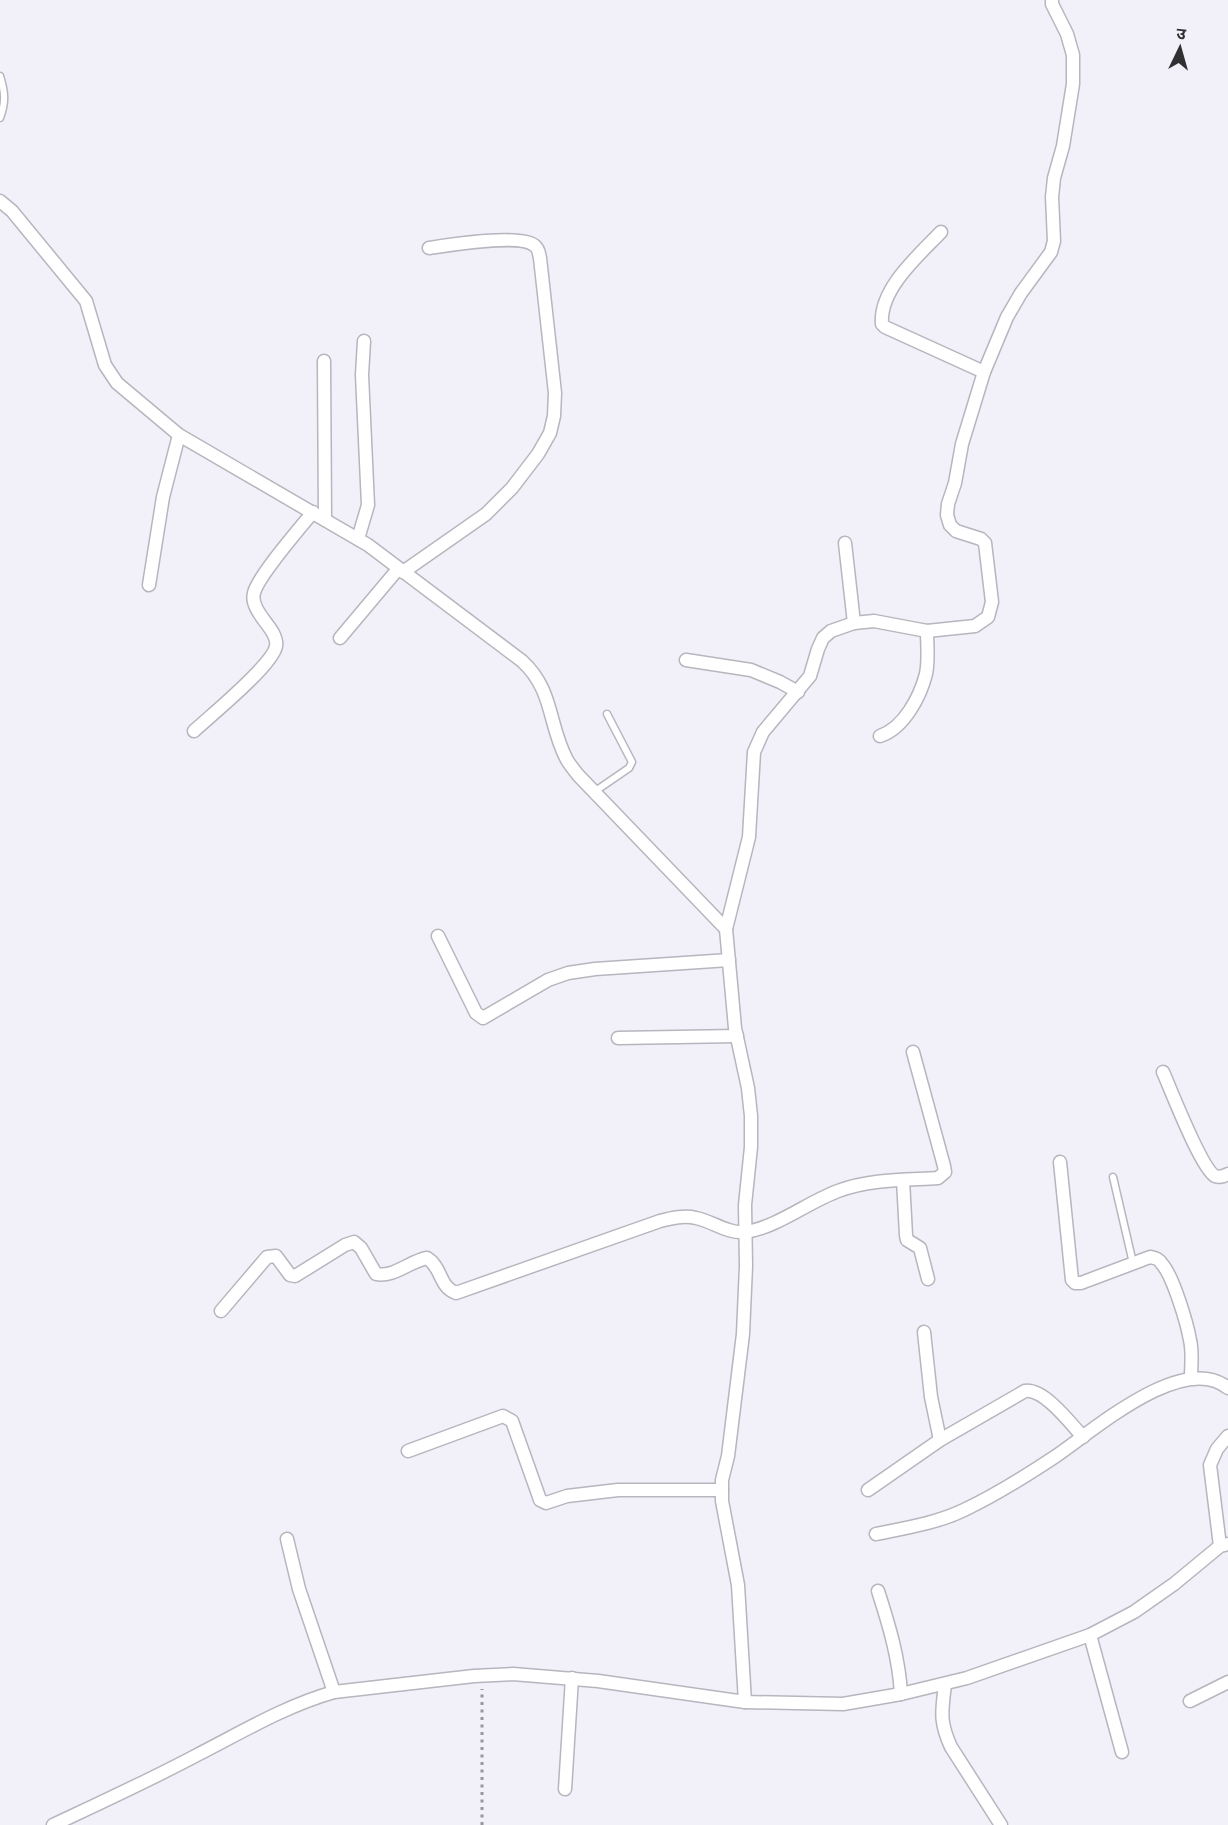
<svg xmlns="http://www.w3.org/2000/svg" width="1228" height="1825" viewBox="0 0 1228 1825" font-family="'Work Sans','Noto Sans Devanagari',sans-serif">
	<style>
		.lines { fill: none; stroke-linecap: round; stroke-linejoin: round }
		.service-casing { stroke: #b7b5bd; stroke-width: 9 }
		.minor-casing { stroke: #b7b5bd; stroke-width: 15 }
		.path { stroke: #98969c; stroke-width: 3; stroke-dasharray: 3 4.5; stroke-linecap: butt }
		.service { stroke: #fff; stroke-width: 6 }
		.minor { stroke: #fff; stroke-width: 12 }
	</style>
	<rect width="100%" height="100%" fill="#f2f0f8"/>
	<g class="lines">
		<g class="service-casing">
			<g id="service">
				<path d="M0 76C5 92 6 102 0 118"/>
				<path d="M594 792 629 768 632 762 607 714"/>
				<path d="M1113 1177 1133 1263"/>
			</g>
		</g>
		<g class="minor-casing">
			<g id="minor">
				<path d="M0 201 12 211 86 301 105 365 117 383 179 435 368 545 522 661C554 690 548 725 567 760 570 765 574 770 578 775L726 929"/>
				<path d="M941 232C919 255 879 289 882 324L885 327 984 372"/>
				<path d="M324 361 325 520"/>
				<path d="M358 539 368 505 362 375 364 341"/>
				<path d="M845 543 854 623"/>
				<path d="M403 572 486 514 512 488 538 454 550 433 554 416 555 393 540 258C539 254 539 249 535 246 522 233 448 245 429 248"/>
				<path d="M149 585 163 497 179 435"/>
				<path d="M340 638 398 569"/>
				<path d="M686 660 751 670 780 682 798 692"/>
				<path d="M194 731C210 716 273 665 276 646 277 642 275 637 273 633 267 622 250 607 254 593 258 576 300 528 313 512"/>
				<path d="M880 736C904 728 920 697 926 674 929 660 927 645 927 631"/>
				<path d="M438 936 476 1013 483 1018 548 980 568 973 595 969 729 960"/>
				<path d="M618 1038 737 1036"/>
				<path d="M1163 1072C1171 1090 1201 1168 1215 1176 1220 1178 1224 1176 1228 1174"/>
				<path d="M1060 1162 1072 1280 1075 1283H1081L1150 1257C1156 1258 1159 1259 1162 1264 1173 1276 1187 1323 1190 1340 1193 1353 1191 1365 1191 1378"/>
				<path d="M903 1180 906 1235 907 1240 920 1248 928 1279"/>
				<path d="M221 1311 267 1257 276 1256 290 1275 295 1276 345 1245 354 1242 361 1248 376 1274C393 1278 410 1261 427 1258 442 1267 439 1287 456 1293L660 1221C672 1218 684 1215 696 1218 712 1221 728 1234 745 1232 776 1228 808 1202 838 1191 870 1179 905 1180 938 1178L945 1172 944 1166 913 1052"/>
				<path d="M924 1332 931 1397 940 1440"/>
				<path d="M408 1451 503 1416 512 1421 538 1494 540 1500 546 1503 567 1496 618 1490H722"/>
				<path d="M868 1490 940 1440 1025 1391C1044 1388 1071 1424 1083 1437"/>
				<path d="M876 1534C906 1528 937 1523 964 1510 996 1495 1026 1476 1056 1456 1093 1431 1183 1351 1228 1388"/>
				<path d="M287 1539 299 1589 334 1692"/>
				<path d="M1220 1546 1210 1465 1217 1449 1228 1436"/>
				<path d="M878 1591C889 1625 899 1658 901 1694"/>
				<path d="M1090 1635 1122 1752"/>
				<path d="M945 1684C942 1711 939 1721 951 1747L1001 1825"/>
				<path d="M1190 1701 1228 1682"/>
				<path d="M745 1702 738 1585 722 1501V1480L728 1456 743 1334 746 1266 745 1205 751 1147V1116L748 1088 735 1028 726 929 749 837 754 752 763 732 810 676 818 649 823 638 831 631 854 623 874 621 927 631 975 626 988 617 992 602 985 543 981 539 956 531 950 525 947 515 948 504 955 483 962 444 984 372 1007 317 1021 293 1051 252 1054 241 1052 197 1054 178 1063 146 1073 84V55L1067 34 1052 4V0"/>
				<path d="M565 1789 572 1678"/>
				<path d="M53 1825C102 1802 150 1780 197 1755 242 1732 285 1706 334 1692L474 1676 513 1674 598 1681 745 1702 843 1704 901 1694 967 1678 1090 1635 1134 1612 1174 1584 1220 1546 1228 1544"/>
			</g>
		</g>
		<path class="path" d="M482 1825V1689"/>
		<use href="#service" class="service"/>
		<use href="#minor" class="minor"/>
	</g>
	<g transform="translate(1180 48) rotate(5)" stroke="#f2f0f8" stroke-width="4.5" paint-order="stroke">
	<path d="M0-4.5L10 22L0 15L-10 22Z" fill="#302f32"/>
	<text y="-9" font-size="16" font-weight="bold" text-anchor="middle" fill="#302f32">उ</text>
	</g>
</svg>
